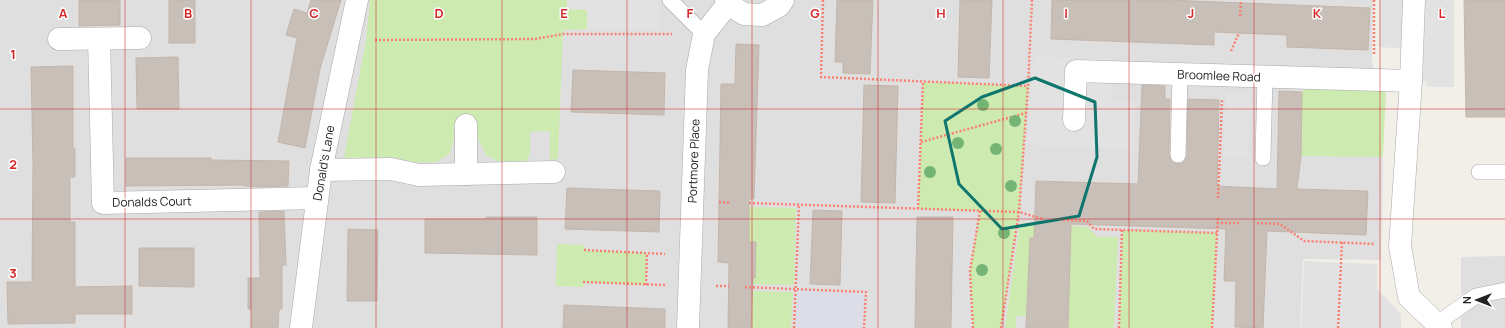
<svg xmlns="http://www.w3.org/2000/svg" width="1505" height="328" viewBox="0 0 1505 328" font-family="Manrope,sans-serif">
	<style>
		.residential { fill: #e0dfdf }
		.grass { fill: #cdebb0 }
		.parking { fill: #e2e2e2 }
		.plaza { fill: #dddde8 }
		.building { fill: #c7bfb8; stroke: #c4b6ab }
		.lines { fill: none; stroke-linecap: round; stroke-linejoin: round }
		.service-casing { stroke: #a9a9a9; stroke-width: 16 }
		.minor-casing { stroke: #a9a9a9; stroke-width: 23 }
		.path { stroke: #fa8072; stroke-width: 2.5; stroke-dasharray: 2 2; stroke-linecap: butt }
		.service { stroke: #fff; stroke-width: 15 }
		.minor { stroke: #fff; stroke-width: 22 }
		.tree { fill: #74b475 }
		.marked { fill: none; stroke: #0f766e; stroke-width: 3; stroke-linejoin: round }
		.grid { fill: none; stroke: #d62828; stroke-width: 1; stroke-opacity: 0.55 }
		.labels { text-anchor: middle; stroke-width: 3; stroke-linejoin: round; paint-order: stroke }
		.street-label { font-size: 12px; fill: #222; stroke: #fff }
		.grid-label { font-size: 13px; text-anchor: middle; font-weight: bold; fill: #d62828; stroke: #fff; stroke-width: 3; stroke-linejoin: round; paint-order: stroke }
	</style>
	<rect width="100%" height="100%" fill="#f2efe9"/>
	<g class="residential">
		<path d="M0 0H1373L1372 58 1383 164 1381 260 1303 259 1300 328H0Z"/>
		<path d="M1505 256V328H1461V257Z"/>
	</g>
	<g class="grass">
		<path d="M370 0H567V9H587V29L563 30 558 159 550 160V131L530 132V154L526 161H497L486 155 478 139 477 122 454 123V139L450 153 437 162H412L393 157 344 158 366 40Z"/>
		<path d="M923 82 1028 86 1019 212 1001 328H973L970 271 980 211 918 209Z"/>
		<path d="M1307 87 1386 90 1383 157 1301 156 1302 92Z"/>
		<path d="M749 207 796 208 794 285 745 284V277H755L756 242H748Z"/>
		<path d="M1020 223H1043L1042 239H1030L1029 276 1041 297H1027L1026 316H1016V328H1005Z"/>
		<path d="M1071 226 1088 227 1097 237H1118L1114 328H1068Z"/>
		<path d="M1122 230 1217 233 1212 328H1119Z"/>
		<path d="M557 244 584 245 586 250 647 253 646 285 585 282 583 287 556 286Z"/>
		<path d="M752 291 793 292 791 328H751Z"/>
	</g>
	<g class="parking">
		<path d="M567 0H659V30L587 29V10L567 9Z"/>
		<path d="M1379 0H1454V87H1428L1407 49 1379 47Z"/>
		<path d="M1034 57 1114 59 1112 101 1135 102 1134 150 1027 145Z"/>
		<path d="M1226 93 1250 94 1248 158 1224 157Z"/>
		<path d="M1304 261 1377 264V289L1401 314V328H1301Z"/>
	</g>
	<path class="plaza" d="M796 289 866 292 864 328H794Z"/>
	<g class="building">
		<path d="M79 0H120V25L79 26Z"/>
		<rect x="169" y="0" width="26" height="43"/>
		<path d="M311 0H341L320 69 305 148 278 142 297 38 286 35 294 9 307 13Z"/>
		<path d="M837 0H873L870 74 843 73V62H835Z"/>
		<path d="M960 0H992L989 78 958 77Z"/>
		<path d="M1052 0H1168L1370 8 1368 50 1287 47V35L1214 32V45L1051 39Z"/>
		<path d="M1464 0H1505V117H1466Z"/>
		<path d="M736 44 759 45 754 199H749V242H756L755 278H753L751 328H728L729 263 718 262 721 84H735Z"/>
		<path d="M178 57 179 109H137L136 58Z"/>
		<path d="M73 66V148H75V177H70V222H75V287L132 286V314H75V323L8 324 7 282H32L33 163 31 67Z"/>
		<path d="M573 70 665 73 664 115 571 112Z"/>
		<path d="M864 85 898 86 895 203 861 202Z"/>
		<path d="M1142 85 1165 86V99H1170L1169 155 1173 162 1177 164 1183 163 1187 156 1188 99 1219 100 1217 186 1277 189 1279 91 1302 92 1301 156 1297 189 1368 191 1366 235 1267 231 1263 328 1235 327 1236 281H1224L1226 229 1071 224 1068 328H1026L1030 238H1034L1036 181 1138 184Z"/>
		<path d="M126 158H211V160L289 161 288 186 258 187 244 186V185L126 186Z"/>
		<path d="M567 188 660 191 659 232 565 229Z"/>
		<path d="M813 210 842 211 840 285 810 284Z"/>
		<path d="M284 211 286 265H282V309H279L278 328H252V309H248V278H260L259 212Z"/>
		<path d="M486 217H537V255L425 253V219H486Z"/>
		<path d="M917 217H953L951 328H915Z"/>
		<path d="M348 229 378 230 377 301H347Z"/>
		<path d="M139 248H194V287L139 286Z"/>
		<path d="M564 305 665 309V328H563Z"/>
	</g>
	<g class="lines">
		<g class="service-casing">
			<g id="service">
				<path d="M670 0 704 34"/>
				<path d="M1178 155 1180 75"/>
				<path d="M1263 158 1265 77"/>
				<path d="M1479 172H1505"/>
				<path d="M1436 324 1476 296 1505 290"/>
			</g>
		</g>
		<g class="minor-casing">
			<g id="minor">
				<path d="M726 0 728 4 744 14 762 15 779 6 783 0"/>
				<path d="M59 39 140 38"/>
				<path d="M99 39 103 203 317 198"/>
				<path d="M1411 81 1414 0"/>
				<path d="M1074 120 1076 71 1411 81 1400 246 1409 297 1441 328"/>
				<path d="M466 125V174"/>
				<path d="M321 170 391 169 419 175 554 172"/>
				<path d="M301 328 321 170 357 0"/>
				<path d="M688 328 697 70 704 34 728 4"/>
			</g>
		</g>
		<g class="path">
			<path d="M823 0 821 77 1028 86"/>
			<path d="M1374 0V55"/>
			<path d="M1240 16 1241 0"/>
			<path d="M375 40 535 39 563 34H672"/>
			<path d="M1231 51 1239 33"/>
			<path d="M921 142 1026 113"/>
			<path d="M1218 198 1222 100"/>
			<path d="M719 202 731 203"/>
			<path d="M749 203 1019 212 1043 219"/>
			<path d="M918 209 923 82"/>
			<path d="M1063 220 1087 221 1094 229 1217 233"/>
			<path d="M1217 223H1239"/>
			<path d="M1257 223 1280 224 1304 241 1375 244"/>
			<path d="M584 250 665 254"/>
			<path d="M583 282 665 285"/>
			<path d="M646 285 647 253"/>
			<path d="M716 286H729"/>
			<path d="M745 287 866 292 864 328"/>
			<path d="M794 328 799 205"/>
			<path d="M973 328 970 271 980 211"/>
			<path d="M1001 328 1019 212 1028 86 1032 0"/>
			<path d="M1119 328 1122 230"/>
			<path d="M1212 328 1218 216"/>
			<path d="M1338 328 1342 242"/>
		</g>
		<use href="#service" class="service"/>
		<use href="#minor" class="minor"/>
	</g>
	<g class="tree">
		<circle cx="983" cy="105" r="6"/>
		<circle cx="1015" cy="121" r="6"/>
		<circle cx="958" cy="143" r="6"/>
		<circle cx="996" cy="149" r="6"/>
		<circle cx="930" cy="172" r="6"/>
		<circle cx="1011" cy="186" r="6"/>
		<circle cx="1004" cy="233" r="6"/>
		<circle cx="982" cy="270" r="6"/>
	</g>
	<path class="marked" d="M1035 78 1095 102 1097 157 1079 216 1002 229 959 184 945 121 982 97Z"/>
	<path class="grid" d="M125 0V328M251 0V328M376 0V328M502 0V328M627 0V328M752 0V328M878 0V328M1003 0V328M1129 0V328M1254 0V328M1380 0V328M0 109H1505M0 219H1505"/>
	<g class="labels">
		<g class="street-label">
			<text transform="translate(1219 76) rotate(2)" y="4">Broomlee Road</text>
			<text transform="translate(694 161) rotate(-88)" y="4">Portmore Place</text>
			<text transform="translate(324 163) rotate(-80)" y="4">Donald's Lane</text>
			<text transform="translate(152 202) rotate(-1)" y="4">Donalds Court</text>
		</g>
	</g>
	<g class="grid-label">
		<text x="63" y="18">A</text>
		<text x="188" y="18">B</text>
		<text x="314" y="18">C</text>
		<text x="439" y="18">D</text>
		<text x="564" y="18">E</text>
		<text x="690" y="18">F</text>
		<text x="815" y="18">G</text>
		<text x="941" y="18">H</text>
		<text x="1066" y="18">I</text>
		<text x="1191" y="18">J</text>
		<text x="1317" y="18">K</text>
		<text x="1442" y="18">L</text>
		<text x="13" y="59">1</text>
		<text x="13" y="169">2</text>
		<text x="13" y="278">3</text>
	</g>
	<g transform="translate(1477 300) rotate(270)" stroke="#ffffff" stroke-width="3" paint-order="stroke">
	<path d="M0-3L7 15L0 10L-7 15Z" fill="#222222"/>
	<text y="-6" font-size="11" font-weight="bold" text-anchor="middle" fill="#222222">N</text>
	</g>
</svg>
